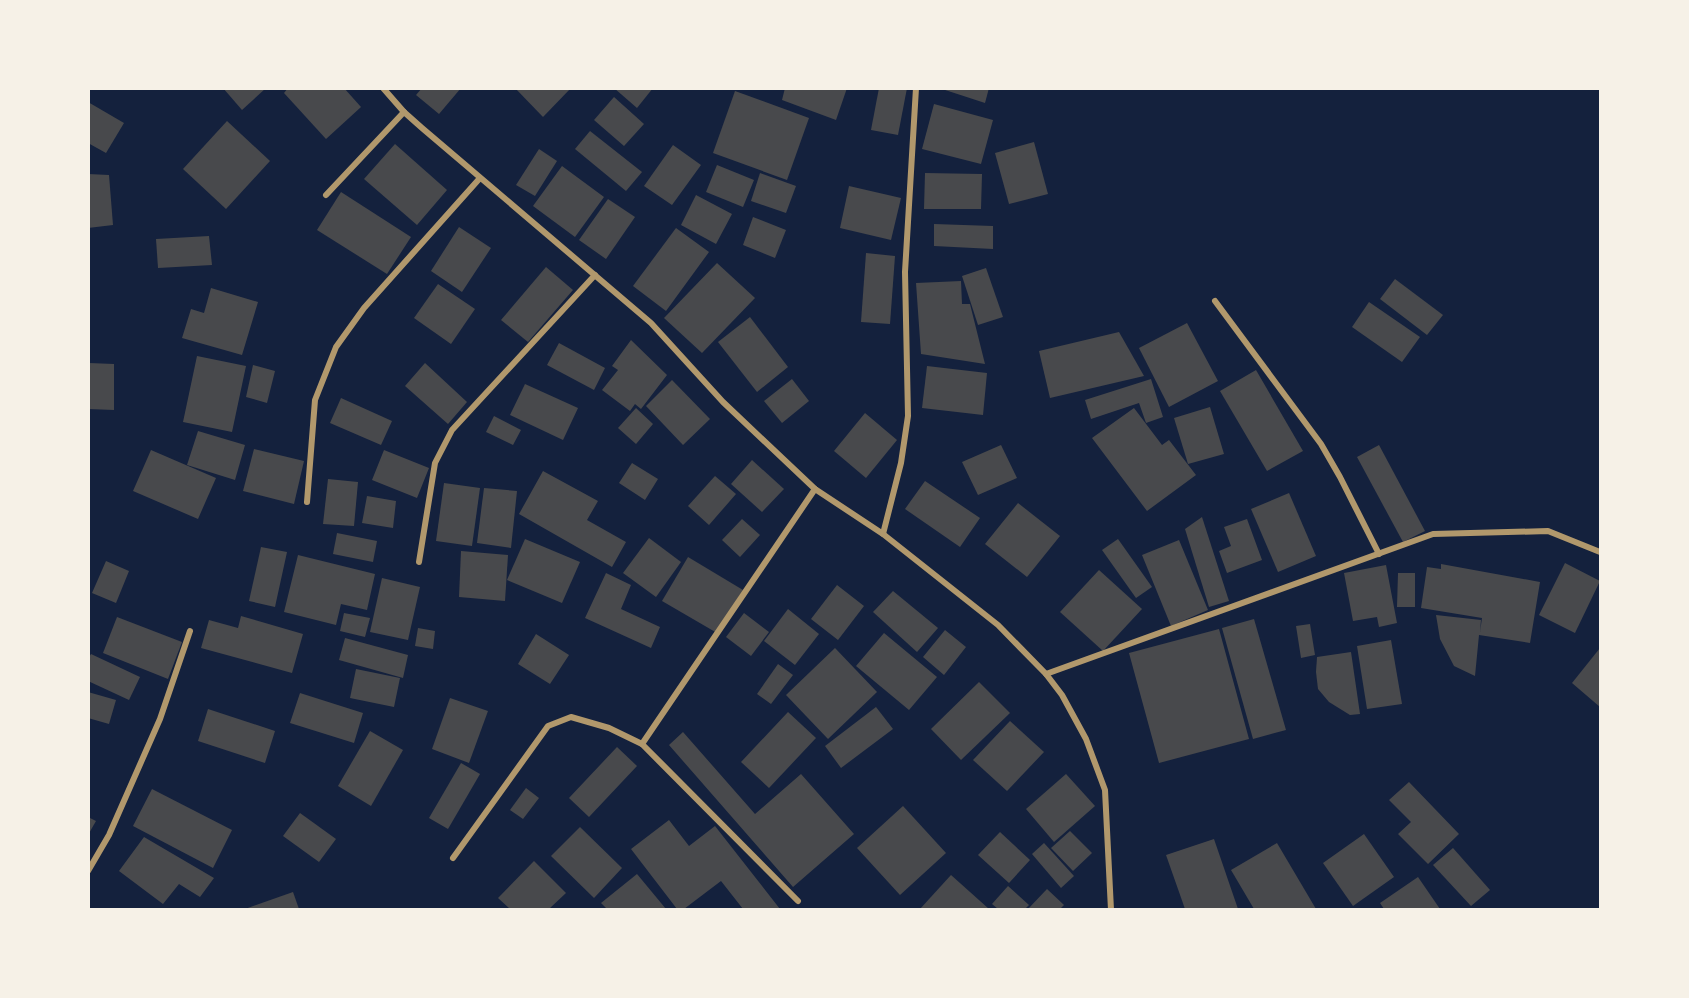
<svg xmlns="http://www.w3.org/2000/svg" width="1689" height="998" viewBox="0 0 1689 998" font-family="Montserrat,sans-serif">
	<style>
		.building { fill: #48494c }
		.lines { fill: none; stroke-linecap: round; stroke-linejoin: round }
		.minor { stroke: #b1986c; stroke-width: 6 }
	</style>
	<rect width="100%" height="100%" fill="#14213d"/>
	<g class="building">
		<path d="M223 88H266L242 110Z"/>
		<path d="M288 88H344L361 107 326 139 284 93Z"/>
		<path d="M422 88H461L439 114 416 95Z"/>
		<path d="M515 88H571L543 117Z"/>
		<path d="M614 88H653L637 108Z"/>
		<path d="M785 88H847L836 120 782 100Z"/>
		<path d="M879 88H907L898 135 871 130Z"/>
		<path d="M939 88H989L985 103Z"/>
		<path d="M735 91 809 118 787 180 713 153Z"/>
		<path d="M614 97 644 124 624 146 594 120Z"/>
		<path d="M88 102 124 123 106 153 88 143Z"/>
		<path d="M934 104 993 120 981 164 922 149Z"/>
		<path d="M227 121 270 161 226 209 183 169Z"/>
		<path d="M590 131 642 172 626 191 575 149Z"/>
		<path d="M1034 142 1048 194 1009 204 995 153Z"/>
		<path d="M395 144 447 190 417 225 364 179Z"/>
		<path d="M673 145 701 165 672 205 644 186Z"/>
		<path d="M539 149 557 161 535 196 516 185Z"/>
		<path d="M717 165 754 180 743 207 706 192Z"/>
		<path d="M562 166 604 197 575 237 533 206Z"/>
		<path d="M760 173 796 186 786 213 751 201Z"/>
		<path d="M925 173 982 174 981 209H924Z"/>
		<path d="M88 174 109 175 113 225 88 228Z"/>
		<path d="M849 186 901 198 891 240 840 228Z"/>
		<path d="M341 192 411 237 387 274 317 230Z"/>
		<path d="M696 195 732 214 716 244 681 225Z"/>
		<path d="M608 199 635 217 606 259 579 240Z"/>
		<path d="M753 217 786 230 775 258 743 245Z"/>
		<path d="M934 224 993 226V249L934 246Z"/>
		<path d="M459 227 491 248 462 292 431 271Z"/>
		<path d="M676 228 709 252 666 311 633 286Z"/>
		<path d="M209 236 212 265 158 268 156 239Z"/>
		<path d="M866 253 895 256 890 324 861 322Z"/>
		<path d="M717 263 755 298 702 353 664 318Z"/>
		<path d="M546 267 573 290 528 342 501 320Z"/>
		<path d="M986 268 1003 317 978 325 962 276Z"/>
		<path d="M1395 279 1443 315 1427 335 1380 299Z"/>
		<path d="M961 281 962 304H970L985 364 921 354 916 283Z"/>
		<path d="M438 284 475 309 451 344 414 318Z"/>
		<path d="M211 288 258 302 242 355 182 338 191 309 204 313Z"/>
		<path d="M1369 302 1420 337 1402 362 1352 327Z"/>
		<path d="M750 317 788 367 757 392 718 342Z"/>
		<path d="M1187 323 1218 381 1169 407 1139 348Z"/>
		<path d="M1119 332 1144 376 1050 398 1039 351Z"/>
		<path d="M631 340 667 375 641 409 635 404 630 411 602 390 618 370 612 366Z"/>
		<path d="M559 343 605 368 594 390 547 365Z"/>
		<path d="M197 356 246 366 232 432 183 422Z"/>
		<path d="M89 363 114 364V410L88 409Z"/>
		<path d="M425 363 467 402 448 424 405 386Z"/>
		<path d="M253 365 275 371 267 403 246 397Z"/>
		<path d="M927 366 987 373 983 415 922 408Z"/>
		<path d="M1256 370 1303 451 1267 471 1220 391Z"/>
		<path d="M792 379 809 401 782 423 764 401Z"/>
		<path d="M1151 379 1163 417 1146 423 1139 403 1091 419 1085 400Z"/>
		<path d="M672 380 710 419 683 445 646 406Z"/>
		<path d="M525 384 578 408 563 440 510 415Z"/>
		<path d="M341 398 392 421 381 445 330 423Z"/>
		<path d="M1210 407 1224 454 1188 464 1174 418Z"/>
		<path d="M636 408 653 424 636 444 618 428Z"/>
		<path d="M1134 408 1162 445 1169 440 1196 475 1147 511 1092 438Z"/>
		<path d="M865 413 897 440 866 478 834 451Z"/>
		<path d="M494 416 521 430 513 445 486 432Z"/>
		<path d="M198 431 245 445 235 480 187 465Z"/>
		<path d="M1001 445 1017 478 978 495 962 462Z"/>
		<path d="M1379 445 1425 531 1403 542 1357 457Z"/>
		<path d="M254 449 304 461 294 504 243 491Z"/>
		<path d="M151 450 216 478 198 519 133 491Z"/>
		<path d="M384 450 429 468 417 498 372 480Z"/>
		<path d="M752 460 784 489 762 512 731 484Z"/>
		<path d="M632 463 658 479 645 500 619 483Z"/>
		<path d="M543 471 598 501 587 520 626 542 612 567 519 514Z"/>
		<path d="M715 476 736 494 709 525 688 506Z"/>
		<path d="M328 479 358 482 354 526 323 524Z"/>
		<path d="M925 481 980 518 960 547 905 509Z"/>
		<path d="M444 483 480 488 472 546 436 541Z"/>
		<path d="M484 488 517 491 511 548 477 543Z"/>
		<path d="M1289 493 1316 556 1278 572 1251 509Z"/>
		<path d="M367 496 396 501 393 528 362 523Z"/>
		<path d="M1018 503 1060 536 1027 577 985 544Z"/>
		<path d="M1202 517 1229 601 1209 607 1185 529Z"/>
		<path d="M742 519 760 535 740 557 722 540Z"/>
		<path d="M1247 519 1262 560 1227 573 1219 551 1231 546 1224 527Z"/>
		<path d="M337 533 377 541 373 562 333 554Z"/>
		<path d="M649 538 681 562 656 597 623 573Z"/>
		<path d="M525 539 580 562 562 603 507 580Z"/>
		<path d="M1118 539 1152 587 1136 598 1102 550Z"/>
		<path d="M1179 540 1208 610 1171 626 1142 555Z"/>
		<path d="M261 547 287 552 275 607 249 601Z"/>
		<path d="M461 551 508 555 505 601 459 597Z"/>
		<path d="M298 555 375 574 367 610 341 604 336 625 284 612Z"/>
		<path d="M688 557 743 590 717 633 662 601Z"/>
		<path d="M106 561 129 571 116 603 92 593Z"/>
		<path d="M1565 563 1600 581 1575 633 1539 615Z"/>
		<path d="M1441 564 1540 582 1530 643 1479 635 1475 676 1454 666 1440 639 1436 615 1481 620 1480 632 1482 618 1421 608 1427 567 1441 569Z"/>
		<path d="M1386 565 1397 623 1379 627 1377 617 1353 621 1344 573Z"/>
		<path d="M1099 570 1142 609 1103 651 1060 612Z"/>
		<path d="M606 573 631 585 621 609 660 627 651 648 585 618Z"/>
		<path d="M1398 573H1415V607H1397Z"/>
		<path d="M382 578 420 587 408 640 370 632Z"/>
		<path d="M837 585 864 606 838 640 811 619Z"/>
		<path d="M893 591 938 628 917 652 873 612Z"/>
		<path d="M788 609 819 634 795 665 764 641Z"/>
		<path d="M344 613 370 618 365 637 340 631Z"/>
		<path d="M744 613 769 632 751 656 726 637Z"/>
		<path d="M241 616 303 634 292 673 201 648 209 620 238 628Z"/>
		<path d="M117 617 182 642 168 679 103 653Z"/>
		<path d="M1254 619 1286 730 1253 739 1222 628Z"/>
		<path d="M1310 624 1315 655 1301 658 1296 626Z"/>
		<path d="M418 628 435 631 433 649 415 646Z"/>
		<path d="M1219 629 1249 739 1159 763 1129 653Z"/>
		<path d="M945 630 966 647 944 675 923 657Z"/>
		<path d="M884 633 937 677 909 710 856 666Z"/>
		<path d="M536 634 569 655 550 684 518 664Z"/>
		<path d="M345 638 408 655 403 678 339 660Z"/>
		<path d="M1391 640 1402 704 1367 709 1357 646Z"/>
		<path d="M835 648 877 692 828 739 786 695Z"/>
		<path d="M1600 648V707L1572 683Z"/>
		<path d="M1351 652 1360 714 1350 715 1329 702 1318 689 1316 672 1317 657Z"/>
		<path d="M91 654 140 677 129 700 88 681V659Z"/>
		<path d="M778 664 793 675 771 704 757 694Z"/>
		<path d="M356 669 400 678 394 707 350 698Z"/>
		<path d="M979 682 1010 713 961 760 931 729Z"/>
		<path d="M88 692 116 700 109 724 88 718Z"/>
		<path d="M300 693 363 713 354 743 290 723Z"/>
		<path d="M450 698 488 711 469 763 432 749Z"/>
		<path d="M876 707 893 729 841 768 825 746Z"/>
		<path d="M208 709 275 731 265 763 198 741Z"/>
		<path d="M788 712 816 738 769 788 741 762Z"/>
		<path d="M1010 721 1044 752 1007 791 973 760Z"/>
		<path d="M370 731 403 750 371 806 338 786Z"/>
		<path d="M683 732 755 814 801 774 854 834 793 887 669 745Z"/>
		<path d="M617 747 637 766 589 817 569 798Z"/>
		<path d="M461 763 480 774 448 829 429 818Z"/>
		<path d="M1066 774 1095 806 1054 842 1026 809Z"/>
		<path d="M1409 782 1459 834 1428 864 1398 834 1411 822 1389 800Z"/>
		<path d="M526 788 539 798 523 819 510 810Z"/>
		<path d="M152 789 232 830 213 868 133 826Z"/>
		<path d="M903 806 946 853 900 895 857 848Z"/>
		<path d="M300 813 336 839 319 862 283 836Z"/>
		<path d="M88 817 96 821 88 835Z"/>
		<path d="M669 820 689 846 715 826 780 909H743L721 881 684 909H677L631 849Z"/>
		<path d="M580 827 622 868 594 898 551 856Z"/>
		<path d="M1070 831 1092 853 1073 871 1051 848Z"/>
		<path d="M1000 832 1030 860 1009 883 978 855Z"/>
		<path d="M1364 834 1394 877 1353 906 1323 863Z"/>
		<path d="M144 837 214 878 200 897 179 884 163 904 119 871Z"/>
		<path d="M1214 839 1238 909H1185L1166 855Z"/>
		<path d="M1044 843 1074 876 1061 888 1032 854Z"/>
		<path d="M1277 843 1316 909H1254L1231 870Z"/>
		<path d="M1453 848 1490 890 1471 906 1433 865Z"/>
		<path d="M534 861 566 893 549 909H510L498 898Z"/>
		<path d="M637 874 666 909H607L601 903Z"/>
		<path d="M951 875 989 909H920Z"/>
		<path d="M1418 877 1440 909H1384L1380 903Z"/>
		<path d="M1008 886 1029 905 1025 909H998L992 904Z"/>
		<path d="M1047 889 1064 905 1060 909H1028Z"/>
		<path d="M293 892 299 909H245Z"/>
	</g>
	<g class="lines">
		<g class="minor">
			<path d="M383 88 404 112 422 128 651 323 723 402 815 489 883 534 998 625 1046 674 1062 695 1086 739 1105 790 1111 910"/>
			<path d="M326 195 404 112"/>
			<path d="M1215 301 1321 444 1340 477 1379 554"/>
			<path d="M307 502 315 400 336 347 364 308 480 178"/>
			<path d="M883 534 901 463 908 416 905 272 916 88"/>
			<path d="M419 562 435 463 452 430 595 275"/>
			<path d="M1046 674 1433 534 1548 531 1600 552"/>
			<path d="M642 744 815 489"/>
			<path d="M453 858 548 726 571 717 609 728 642 744 798 901"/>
			<path d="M88 871 109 835 160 719 190 631"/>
		</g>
	</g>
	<rect width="1689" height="998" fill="none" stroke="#f6f1e7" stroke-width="180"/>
</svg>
